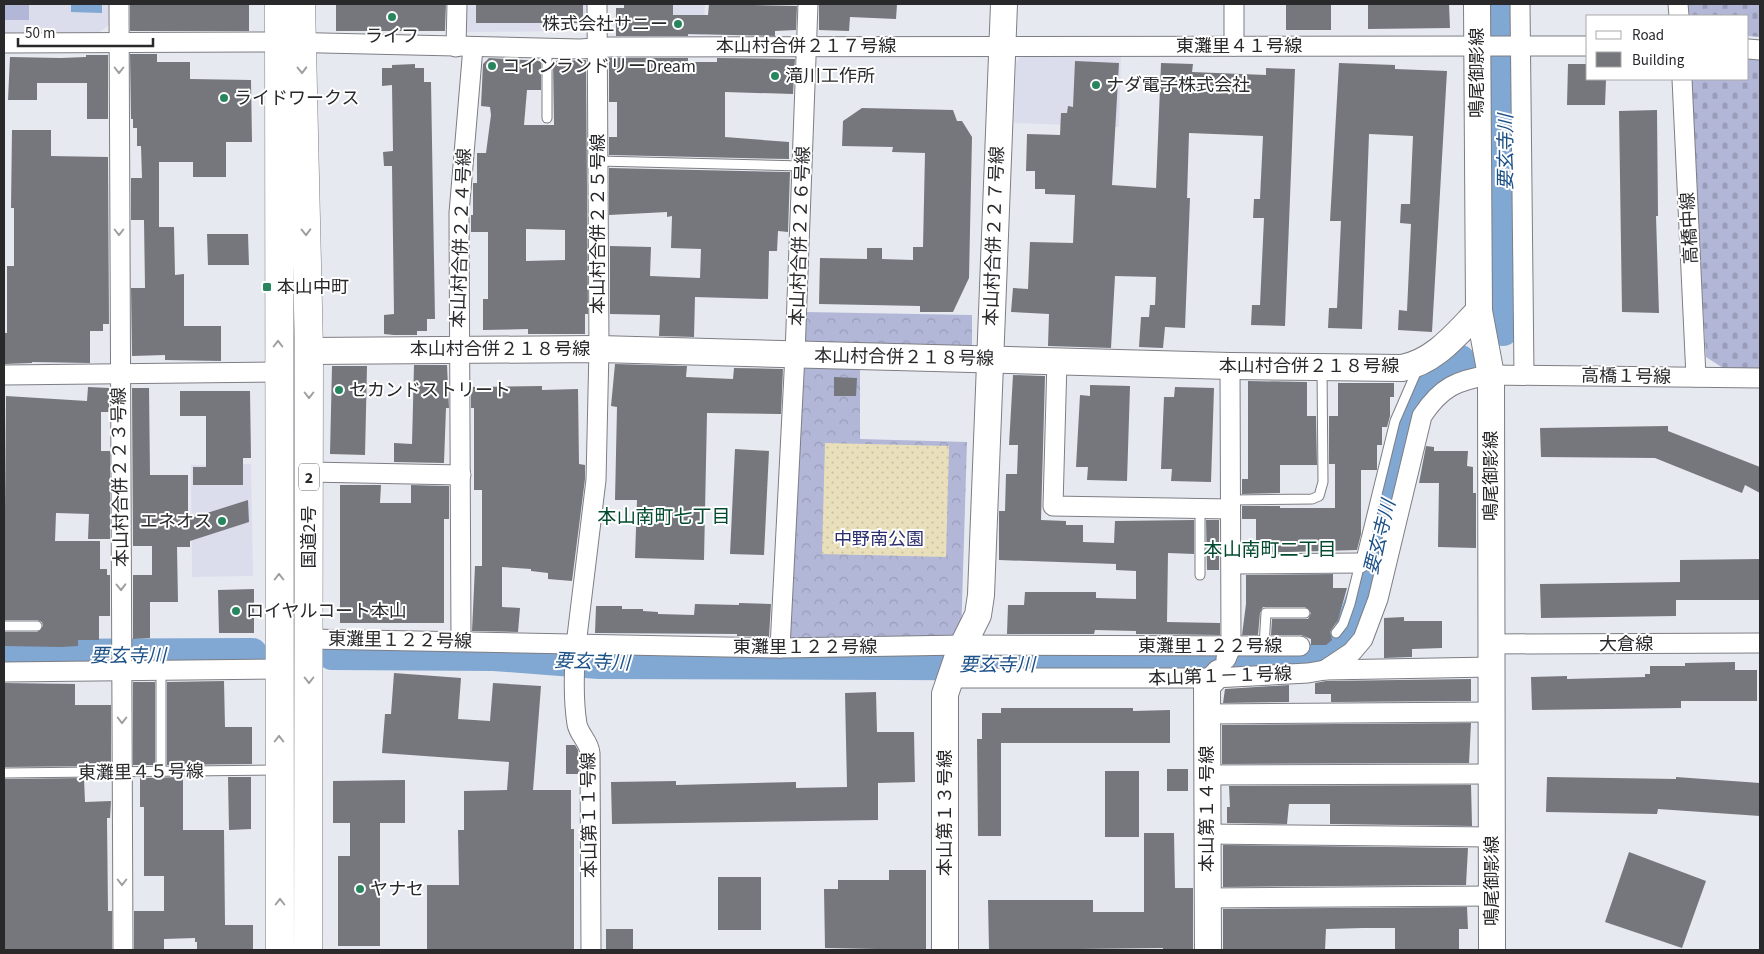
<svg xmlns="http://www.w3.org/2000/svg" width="1764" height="954" viewBox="0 0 1764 954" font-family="'Source Sans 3','Noto Sans JP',sans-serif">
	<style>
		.built { fill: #dbddec }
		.grass { fill: #b2b7d7 }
		.forest { fill: url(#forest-crowns) }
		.sand { fill: url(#sand-dots) }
		.cemetery { fill: url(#cemetery-stones) }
		.water { fill: #81a7d3 }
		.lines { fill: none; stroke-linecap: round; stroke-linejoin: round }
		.river { stroke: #81a7d3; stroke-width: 32 }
		.building { fill: #76777d; fill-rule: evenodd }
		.lane-casing { stroke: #7d7e84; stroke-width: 11 }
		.street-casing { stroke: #7d7e84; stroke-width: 21 }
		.secondary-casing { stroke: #7d7e84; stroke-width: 28 }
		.highway-casing { stroke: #7d7e84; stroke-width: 29 }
		.lane { stroke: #fff; stroke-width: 9 }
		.street { stroke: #fff; stroke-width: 19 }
		.secondary { stroke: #fff; stroke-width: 26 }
		.highway { stroke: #fff; stroke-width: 28 }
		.oneway { stroke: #9f9fa0 }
		.poi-dot { fill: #28865e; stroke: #fff; stroke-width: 2 }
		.labels { text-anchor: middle; stroke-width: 4; stroke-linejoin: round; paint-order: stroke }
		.shield { fill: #fff; stroke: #69696b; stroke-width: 1 }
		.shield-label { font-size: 16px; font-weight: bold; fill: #29292c }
		.poi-label { font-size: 18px; fill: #29292c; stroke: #fff; text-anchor: start }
		.street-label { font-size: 18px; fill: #29292c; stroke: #fff }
		.park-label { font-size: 18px; fill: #2c2e6d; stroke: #fff }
		.water-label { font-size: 19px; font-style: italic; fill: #1c5188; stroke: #fff }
		.neighbourhood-label { font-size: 19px; fill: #024a2f; stroke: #fff }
	</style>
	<defs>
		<pattern id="forest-crowns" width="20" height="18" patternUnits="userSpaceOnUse" patternTransform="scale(1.25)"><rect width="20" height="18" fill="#b2b7d7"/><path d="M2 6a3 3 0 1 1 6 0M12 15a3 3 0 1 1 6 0" fill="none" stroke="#999db9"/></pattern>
		<pattern id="sand-dots" width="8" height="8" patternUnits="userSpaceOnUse" patternTransform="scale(1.25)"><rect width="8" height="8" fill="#e9e0bb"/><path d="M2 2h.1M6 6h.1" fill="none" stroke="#c8c0a1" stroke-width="1.8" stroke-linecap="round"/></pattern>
		<pattern id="cemetery-stones" width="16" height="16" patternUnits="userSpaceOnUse" patternTransform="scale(1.25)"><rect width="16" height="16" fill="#b2b7d7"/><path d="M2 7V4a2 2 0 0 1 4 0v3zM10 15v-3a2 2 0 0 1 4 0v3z" fill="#999db9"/></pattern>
	</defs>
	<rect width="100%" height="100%" fill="#e7e9f0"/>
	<g class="built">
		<path d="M4 4H110L109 25 97 34H4Z"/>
		<path d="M466 4H590V31L466 32Z"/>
		<path d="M660 4H705L704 35H660Z"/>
		<path d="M1021 55 1121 56 1119 127 1014 123 1016 63Z"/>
		<path d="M251 464 253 576 192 577 191 465Z"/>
	</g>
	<rect class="grass" x="4" y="4" width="25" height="16"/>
	<g class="forest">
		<path d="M805 312 972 315V347L804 344Z"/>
		<path d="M802 366 860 368V439L967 442 961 637 789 639Z"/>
	</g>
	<path class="sand" d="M825 443 949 446 946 557 822 554Z"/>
	<g class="cemetery">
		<path d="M1686 4H1760V37L1748 36V16H1687Z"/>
		<path d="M1748 57 1760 58V368H1723L1706 357 1689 79H1748Z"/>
	</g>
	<path class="water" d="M71 4H102V13L71 12Z"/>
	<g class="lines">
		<g class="river">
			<path d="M1503 330 1506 289 1504 4"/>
			<path d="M332 654 494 655 599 663 1203 665 1313 661 1347 640 1378 554 1396 465 1422 394 1460 361"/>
			<path d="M4 655 252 654"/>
		</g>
	</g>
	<g class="building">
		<path d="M163 4H249V31H130V5Z"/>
		<path d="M336 4H446L445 31H336Z"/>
		<rect x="476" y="4" width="107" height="19"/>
		<path d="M624 4H673V15H708L709 4 797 6 796 30 775 31V36L688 34V36H616V8H624Z"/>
		<path d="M819 4H897L896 19 850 17 849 31 819 30Z"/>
		<rect x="1286" y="4" width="45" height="26"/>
		<path d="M1368 4H1449L1450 28 1368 29Z"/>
		<path d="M130 54H157V62H190V79L251 80 252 142H226V177H193V162H159V227H174L175 275 184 274V326H221V361L165 360V355L132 356 131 288H145L144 220H131V178H142L141 146H137V128H133V119H131Z"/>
		<path d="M86 55H108V119H87V83H37V100H8L10 57 61 58 86 57Z"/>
		<path d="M489 58 541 61V90H527L524 125H554L553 61 586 60 588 314H585V334H528V329L483 330V299H488V232H471V215H473V183H477V153H486L491 115 490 107 481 106 483 64ZM526 229 565 230V260L526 261Z"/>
		<path d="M688 58V62H717V58L795 59 793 94 725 92V137L789 142V159L609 155V137H617V102H609V58Z"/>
		<path d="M1075 61 1119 63 1112 185 1156 188 1161 63 1193 64 1192 72 1266 75V68L1295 69 1285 326 1251 325 1252 305H1260L1264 218H1253L1254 199H1260L1263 136 1189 133 1187 198H1190L1185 328 1165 327 1163 348 1139 347 1141 317H1149L1150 305H1155L1156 277 1115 276 1111 348 1048 346 1049 314 1011 312 1013 288 1028 289 1030 242 1073 243 1075 195 1045 194V189H1035V171H1026L1027 134 1060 135 1061 113H1067L1068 106 1073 107Z"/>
		<path d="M1339 63 1395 65V69L1447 71 1432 332 1398 330 1399 310 1407 311 1411 224 1400 223 1401 204H1410L1413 136 1369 134 1362 329 1328 328 1329 308H1337L1341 221H1330Z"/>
		<path d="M415 64V68H424V82H431L435 319H427V331H417V335H394L384 334V315L394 314 392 166H384L383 152 393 151 392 85 382 86V68H392V65Z"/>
		<path d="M1568 64H1588V79L1606 80 1605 105H1567Z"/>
		<path d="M862 108 953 110 957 121H962L972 137 969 278 953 312H920V306L819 304 820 258 867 259V248H882V259L913 260V247H923L925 153 892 152 893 147 842 146 843 121Z"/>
		<path d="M1657 110 1658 216H1656L1659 313 1622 312 1619 111Z"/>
		<path d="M12 130H51V156L108 157 109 324H103V331H90V363L32 362V363L5 364 4 333H7V266H14V208H11Z"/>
		<path d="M609 168 790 172 788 232 778 231 777 251H769L768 299 695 297 694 337 659 336 660 315 610 314V246L651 247 650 276 700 278 701 249 671 248 672 216 667 217V212L609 215Z"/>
		<path d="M207 234H248L249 265H208Z"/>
		<path d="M615 364 687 366 686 377 733 379 734 368 783 369 781 414 707 413 704 560 635 558 637 500H615L617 407 611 406Z"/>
		<path d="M414 365H447L449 408H446L444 463 394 462V443L412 444Z"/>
		<path d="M332 366H367L365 455 330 454Z"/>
		<path d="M1013 375 1045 376 1041 520 1066 521V525H1083V542L1114 543 1115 521 1194 520V554L1168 553 1167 622 1220 623V635L1136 634V631L1095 630 1094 634H1007L1008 605H1024L1025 592H1096V598L1136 599V571L1116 570V564L999 560V511H1005L1006 474H1017L1018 445H1009Z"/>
		<path d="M834 377 857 378 856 396H834Z"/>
		<path d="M1248 381 1307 382V416H1316L1317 465H1280V493L1242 494V479H1248Z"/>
		<path d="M1338 383H1394V397H1390V416L1387 427H1382V445H1377V470H1361V534L1357 550 1256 553V519H1242V506H1280V508H1335V464H1329V416H1338Z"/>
		<path d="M1090 385 1130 386 1127 481 1087 480 1088 467H1076L1080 395 1090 396Z"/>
		<path d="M542 386V390L578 389 579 464 585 465V479L572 581 548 579V573L531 571V569L502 567V607L520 608 518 632 472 631 475 566H482V490H474V408H471V387Z"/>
		<path d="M88 387 109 388V412H101V451H110V539H88L89 514 56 513 55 541H100V569H107V575H110V616H99V640H78V646L61 647 4 646V632H37L43 626 42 622 37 620H4L6 396 87 401Z"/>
		<path d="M1175 387 1214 388 1211 482 1171 481 1172 469H1161L1164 397H1174Z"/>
		<path d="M132 388H149L150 475H188V519L248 500 249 522 190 541V547H177L178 602H150V638L133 639V575H152V546H133Z"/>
		<path d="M180 391H250L251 458H243V485H193V467H206V416H180Z"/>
		<path d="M1668 426V431L1760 467V493L1745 485 1742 493 1655 458 1541 457 1540 428Z"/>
		<path d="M1426 446 1434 447V451H1468L1467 466 1473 467V493H1476V548L1438 547 1439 483H1419Z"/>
		<path d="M735 449 769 451 764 555 730 554Z"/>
		<path d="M340 485H381L380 503H411V485L449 486V519H444V623H340Z"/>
		<path d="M1206 520H1219V570H1207Z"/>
		<path d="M1760 559V600H1676V616L1541 618 1540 584 1680 582V560Z"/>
		<path d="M1333 574V588H1347L1338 620 1330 632 1332 640 1326 645H1311V639L1301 635H1271L1272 619H1308L1311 613 1305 607H1263L1260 613 1258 635H1242L1246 604V575Z"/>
		<path d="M254 589V633H219L218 590Z"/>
		<path d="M739 603 771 604 769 637 737 636V634L595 633 596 606H622V609H643V611L658 612V614L694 615 695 604 739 605Z"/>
		<path d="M1404 617V621H1442V648L1412 649V657L1384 658V618Z"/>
		<path d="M1735 662V670H1757V701H1681V708L1532 710 1531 677 1567 676V679L1645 677V674H1650V666H1685V663Z"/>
		<path d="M394 673 461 678 458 719 490 721 493 683 541 686 533 790H571V829H574V950H427V885H459L458 830H464V791L507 790 509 762 382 753 385 714H391Z"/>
		<path d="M1471 679V701L1331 702V694H1315V683L1326 681Z"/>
		<path d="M224 681 225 727H252V764L167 765V682Z"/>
		<rect x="133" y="682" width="22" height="83"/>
		<path d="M4 683 75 684V705H111V766L4 767Z"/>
		<path d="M1289 685V702L1223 703 1225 689Z"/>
		<path d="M876 692 877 732H914L915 782 878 783V820L612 824 611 782 676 781V785L796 782V788L847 787 845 693Z"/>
		<path d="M1001 708H1133V711L1170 710V743H1001V836H978L977 739H982V713H1001Z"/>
		<path d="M1471 723 1469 763 1222 764V725Z"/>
		<path d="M566 745H575L578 750 579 774H566Z"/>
		<rect x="1167" y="769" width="21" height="22"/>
		<rect x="1105" y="771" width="34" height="66"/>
		<path d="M183 777V830H224L225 925H253V950H197V942H195V938L164 939V950H134V911H164V876H144V807H140V778Z"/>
		<path d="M228 777H251V829L229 830Z"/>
		<path d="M1547 777 1676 779V777L1760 783V816L1658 809 1657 814 1546 812Z"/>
		<path d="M84 778 85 802 111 801 110 818H107L108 911H112V950H4V779Z"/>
		<path d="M405 780V823H380V946H338V856H350V823H333V781Z"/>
		<path d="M1471 785 1472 826 1330 824V804H1289L1287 824 1227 823V807H1230L1229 786Z"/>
		<path d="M1144 833H1174L1175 888H1193V950H1163V948L989 950 988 900H1093V912H1144Z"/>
		<path d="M1223 845 1468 848 1466 885 1223 887Z"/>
		<path d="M1629 852 1706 881 1682 948 1605 922Z"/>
		<path d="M889 870H926V950L825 948 824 889H838V880H889Z"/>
		<rect x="718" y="877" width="43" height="53"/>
		<path d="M1467 907 1468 929H1459V950H1395V928H1363L1326 929 1325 950H1223V909Z"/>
		<rect x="606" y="929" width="27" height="21"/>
	</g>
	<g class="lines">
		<g class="lane-casing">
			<g id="lane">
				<path d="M547 118V48"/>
				<path d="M598 161 803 166"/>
				<path d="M1231 500 1312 499 1319 496 1323 482 1322 368"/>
				<path d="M1200 575V509"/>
				<path d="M4 626H37"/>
				<path d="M1336 633 1343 624 1350 604 1395 421 1418 368"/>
				<path d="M1264 646 1266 613H1305"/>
				<path d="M161 671V771"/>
				<path d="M4 773 276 770"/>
			</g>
		</g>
		<g class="street-casing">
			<g id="street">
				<path d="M119 4 123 950"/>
				<path d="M1234 4V46"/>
				<path d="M1520 4 1524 375"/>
				<path d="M1678 4 1679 16"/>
				<path d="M4 43 279 42 580 49 610 47 1588 46"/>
				<path d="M456 47 457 4"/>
				<path d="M1748 49 1760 50"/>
				<path d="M1682 79 1696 377"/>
				<path d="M1057 361 1053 506 1230 509"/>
				<path d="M4 375 278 372"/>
				<path d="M309 472 461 475"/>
				<path d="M1231 564 1360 563"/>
				<path d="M309 639 780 648 964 645 1300 646"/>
				<path d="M461 640 459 213 473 47"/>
				<path d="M1492 644 1760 643"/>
				<path d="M780 648 795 354 808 4"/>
				<path d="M1226 659 1231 647 1230 366"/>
				<path d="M1325 670 1352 652 1363 639 1378 599 1422 416C1441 387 1457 380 1491 375L1760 378"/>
				<path d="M4 672 279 669"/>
				<path d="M949 678H1214L1308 673 1325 670 1492 667"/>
				<path d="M1207 714 1492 712"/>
				<path d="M1207 775 1492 774"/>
				<path d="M1207 834 1492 837"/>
				<path d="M1207 898 1492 896"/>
				<path d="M591 950 590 753C589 741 579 735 577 724 573 699 574 670 576 645L596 480 599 349 597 4"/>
			</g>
		</g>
		<g class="secondary-casing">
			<g id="secondary">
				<path d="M1477 4 1479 311 1491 375 1492 950"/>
				<path d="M309 351 599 349 1230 366 1402 368C1436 361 1456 334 1479 311"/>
				<path d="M945 950V694L959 653 978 615 981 595 1004 4"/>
				<path d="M1208 950 1207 686 1219 673"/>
			</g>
		</g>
		<g class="highway-casing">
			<g id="highway">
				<path d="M279 4 280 950"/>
				<path d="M301 4 309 351 308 950"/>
			</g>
		</g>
		<use href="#lane" class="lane"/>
		<use href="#street" class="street"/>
		<use href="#secondary" class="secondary"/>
		<use href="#highway" class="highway"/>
	</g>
	<defs><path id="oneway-chevron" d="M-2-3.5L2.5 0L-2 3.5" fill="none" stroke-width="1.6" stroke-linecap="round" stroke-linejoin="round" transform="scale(1.25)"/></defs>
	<g class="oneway">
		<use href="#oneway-chevron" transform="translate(119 70) rotate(90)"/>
		<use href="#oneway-chevron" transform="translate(302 70) rotate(89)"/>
		<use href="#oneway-chevron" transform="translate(119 232) rotate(90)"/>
		<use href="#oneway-chevron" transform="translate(306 232) rotate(89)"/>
		<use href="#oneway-chevron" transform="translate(278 344) rotate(-90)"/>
		<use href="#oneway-chevron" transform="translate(309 395) rotate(90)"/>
		<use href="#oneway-chevron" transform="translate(279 577) rotate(-90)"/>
		<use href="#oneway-chevron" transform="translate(121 587) rotate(89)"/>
		<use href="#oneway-chevron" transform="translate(309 680) rotate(90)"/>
		<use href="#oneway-chevron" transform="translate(122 720) rotate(90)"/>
		<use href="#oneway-chevron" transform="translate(279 739) rotate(-90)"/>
		<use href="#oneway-chevron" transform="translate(122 882) rotate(90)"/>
		<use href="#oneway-chevron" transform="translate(280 902) rotate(-90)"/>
	</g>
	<g class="poi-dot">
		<circle cx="392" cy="17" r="5"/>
		<circle cx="678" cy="24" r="5"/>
		<circle cx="492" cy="66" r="5"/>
		<circle cx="775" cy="76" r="5"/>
		<circle cx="1096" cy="85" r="5"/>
		<circle cx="224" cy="98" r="5"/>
		<rect x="262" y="282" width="10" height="10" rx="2.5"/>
		<circle cx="339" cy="390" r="5"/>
		<circle cx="222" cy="521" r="5"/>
		<circle cx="236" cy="611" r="5"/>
		<circle cx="360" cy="889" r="5"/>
	</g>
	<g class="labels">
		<rect class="shield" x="299" y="463.5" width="20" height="27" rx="4"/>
		<g class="shield-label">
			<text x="309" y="483">2</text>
		</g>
		<g class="poi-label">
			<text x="668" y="30" text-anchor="end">株式会社サニー</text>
			<text x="392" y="42" text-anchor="middle">ライフ</text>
			<text x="502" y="72">コインランドリーDream</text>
			<text x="785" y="82">滝川工作所</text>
			<text x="1106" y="91">ナダ電子株式会社</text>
			<text x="234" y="104">ライドワークス</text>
			<text x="277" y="293">本山中町</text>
			<text x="349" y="396">セカンドストリート</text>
			<text x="212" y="527" text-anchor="end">エネオス</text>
			<text x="246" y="617">ロイヤルコート本山</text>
			<text x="370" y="895">ヤナセ</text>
		</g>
		<g class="street-label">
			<text x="806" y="52">本山村合併２１７号線</text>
			<text x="1239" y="52">東灘里４１号線</text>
			<text transform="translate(1477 73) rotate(-90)" y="6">鳴尾御影線</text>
			<text transform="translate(598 224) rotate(-90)" y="6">本山村合併２２５号線</text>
			<text transform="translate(1689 228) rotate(-93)" y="6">高橋中線</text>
			<text transform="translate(800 236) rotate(-88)" y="6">本山村合併２２６号線</text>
			<text transform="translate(994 236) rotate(-88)" y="6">本山村合併２２７号線</text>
			<text transform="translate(461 238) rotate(-88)" y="6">本山村合併２２４号線</text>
			<text x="500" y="355">本山村合併２１８号線</text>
			<text transform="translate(904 357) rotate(1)" y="6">本山村合併２１８号線</text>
			<text x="1309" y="372">本山村合併２１８号線</text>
			<text transform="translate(1626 376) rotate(1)" y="6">高橋１号線</text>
			<text transform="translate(1491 476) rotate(-90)" y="6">鳴尾御影線</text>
			<text transform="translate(120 477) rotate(-91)" y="6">本山村合併２２３号線</text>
			<text transform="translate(309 537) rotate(-90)" y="6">国道2号</text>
			<text transform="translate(400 640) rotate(1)" y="6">東灘里１２２号線</text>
			<text x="1626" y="650">大倉線</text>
			<text x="1210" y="652">東灘里１２２号線</text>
			<text x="805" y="653">東灘里１２２号線</text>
			<text transform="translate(1220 676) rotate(-2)" y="6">本山第１－１号線</text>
			<text transform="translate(141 772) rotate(-1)" y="6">東灘里４５号線</text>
			<text transform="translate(1207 809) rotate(-90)" y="6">本山第１４号線</text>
			<text transform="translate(945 813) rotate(-90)" y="6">本山第１３号線</text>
			<text transform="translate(589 815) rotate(-91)" y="6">本山第１１号線</text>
			<text transform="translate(1492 881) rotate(-90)" y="6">鳴尾御影線</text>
		</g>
		<g class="park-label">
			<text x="879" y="545">中野南公園</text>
		</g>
		<g class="water-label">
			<text transform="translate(1505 152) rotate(-90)" y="7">要玄寺川</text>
			<text transform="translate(1379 537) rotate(-76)" y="7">要玄寺川</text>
			<text x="128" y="662">要玄寺川</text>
			<text transform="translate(592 661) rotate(2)" y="7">要玄寺川</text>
			<text x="997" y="671">要玄寺川</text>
		</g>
		<g class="neighbourhood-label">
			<text x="664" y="523">本山南町七丁目</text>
			<text x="1270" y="556">本山南町二丁目</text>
		</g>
	</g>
	<rect width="1764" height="954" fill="none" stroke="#29292c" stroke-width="10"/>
	<rect x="1586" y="15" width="162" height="65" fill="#ffffff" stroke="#a9a9ab"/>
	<rect x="1596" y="31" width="25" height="8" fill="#ffffff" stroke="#a9a9ab"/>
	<text x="1632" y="40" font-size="15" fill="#29292c">Road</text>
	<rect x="1596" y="52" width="25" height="15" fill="#76777d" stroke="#a9a9ab"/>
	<text x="1632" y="65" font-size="15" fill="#29292c">Building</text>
	<path d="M18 38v8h135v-8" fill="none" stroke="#29292c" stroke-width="2.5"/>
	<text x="25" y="38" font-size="15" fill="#29292c" stroke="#ffffff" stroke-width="4" paint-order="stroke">50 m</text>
</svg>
